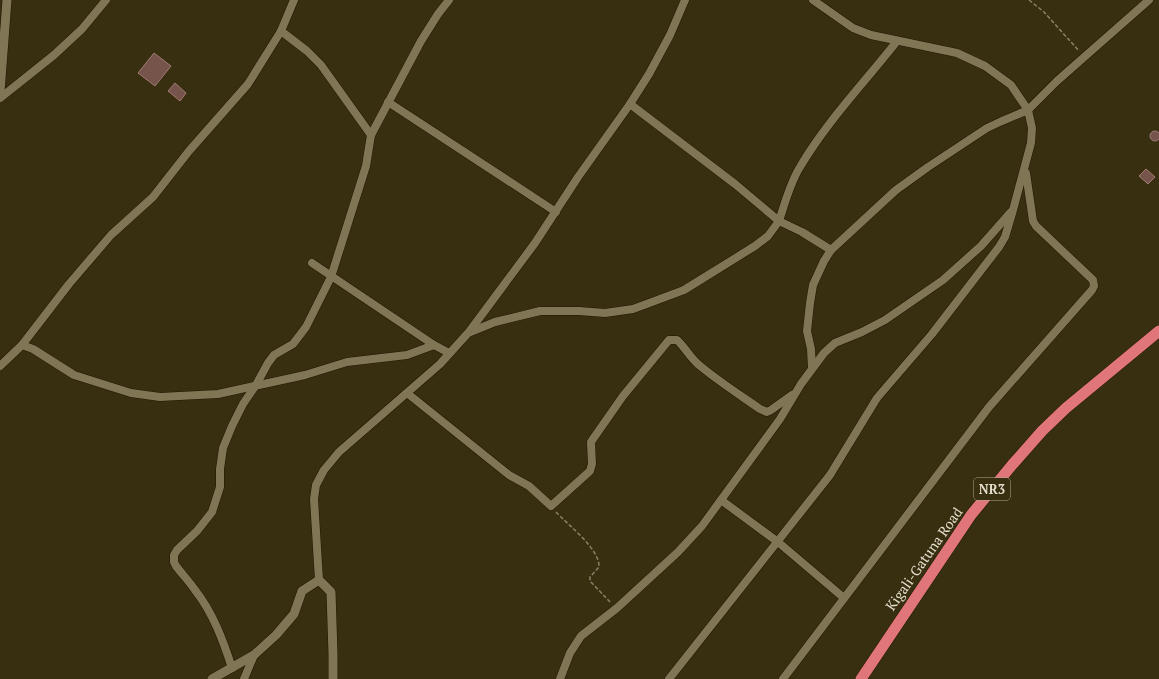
<svg xmlns="http://www.w3.org/2000/svg" width="1159" height="679" viewBox="0 0 1159 679" font-family="'PT Serif',serif">
	<style>
		.building { fill: #76544c; stroke: #a07b72 }
		.lines { fill: none; stroke-linecap: round; stroke-linejoin: round }
		.minor-casing { stroke: #201700; stroke-width: 9 }
		.tertiary-casing { stroke: #201700; stroke-width: 10 }
		.trunk-casing { stroke: #201700; stroke-width: 12 }
		.path { stroke: #898169; stroke-width: 1.5; stroke-dasharray: 4 2; stroke-linecap: butt }
		.minor { stroke: #807656; stroke-width: 8 }
		.tertiary { stroke: #807656; stroke-width: 9 }
		.trunk { stroke: #e1767a; stroke-width: 11 }
		.labels { text-anchor: middle; stroke-width: 3.5; stroke-linejoin: round; paint-order: stroke }
		.shield { fill: #382f11; stroke: #b0aa95; stroke-width: 1 }
		.shield-label { font-size: 13px; font-weight: bold; fill: #e4decd }
		.street-label { font-size: 14px; fill: #e4decd; stroke: #382f11 }
	</style>
	<rect width="100%" height="100%" fill="#382f11"/>
	<g class="building">
		<path d="M154 53 171 66 155 86 138 73Z"/>
		<path d="M175 83 186 93 180 101 168 91Z"/>
		<circle cx="1155" cy="136" r="5"/>
		<path d="M1146 169 1155 177 1148 184 1139 176Z"/>
	</g>
	<g class="lines">
		<g class="minor-casing">
			<g id="minor">
				<path d="M281 31 307 51 321 65 371 135"/>
				<path d="M0 98 54 55 82 29 106 0"/>
				<path d="M388 102 556 212"/>
				<path d="M630 104 735 184 779 221C785 203 790 183 800 167 827 121 865 82 897 41"/>
				<path d="M312 263 434 345"/>
				<path d="M469 332 535 243 578 177 630 104 649 74 670 35 685 0"/>
				<path d="M22 345 33 349 74 375 131 393 160 397 218 394 305 375 347 362 407 355 434 345 449 353"/>
				<path d="M0 366 22 345 69 284 111 235 153 197 189 151 248 84 281 31 294 0"/>
				<path d="M812 368 811 349 807 331 810 303 813 285 824 261 831 250"/>
				<path d="M407 393 509 475 529 486 551 506 590 471 592 464 591 442 593 439 623 396 669 340H677C685 347 690 358 699 365 718 381 740 395 760 409L767 412 771 410 792 395"/>
				<path d="M721 500 778 542 844 598"/>
				<path d="M319 580 314 499 316 485 324 470 339 452 440 364 468 333 495 322 540 311H579L605 313 633 309 652 302 684 290 755 246 768 236 779 221 802 232 831 250 896 190 928 167 987 128 1002 121 1028 110 1057 81 1149 0"/>
				<path d="M232 668C223 640 213 613 195 590 189 581 182 574 176 566L174 562V555L177 550 197 531 212 512 220 487V469L223 448 232 426 243 404 256 385 268 363 274 355 293 344 306 327 331 277 366 166 371 135 421 41 438 14 449 0"/>
				<path d="M244 679 254 655"/>
				<path d="M560 679 570 653 581 636 617 608 678 552 702 526 780 419 801 384 824 353 835 343 862 332 885 320 943 280 981 246 1011 212"/>
				<path d="M669 679 830 475 877 398 932 334 999 247 1005 237 1013 210 1031 143 1032 128 1028 110 1011 85 985 66 957 53 871 35 853 28 813 0"/>
				<path d="M783 679 989 407 1092 290 1094 286 1093 280 1036 226 1033 221 1026 173"/>
			</g>
		</g>
		<g class="tertiary-casing">
			<g id="tertiary">
				<path d="M0 92 7 0"/>
				<path d="M212 679 254 655 276 635 294 614 302 591 319 580 331 592 333 654V679"/>
			</g>
		</g>
		<g class="trunk-casing">
			<path id="trunk" d="M861 679 971 515 1012 465 1042 431 1066 408 1159 331"/>
		</g>
		<g class="path">
			<path d="M1029 0 1044 12 1079 51"/>
			<path d="M556 512C568 525 600 549 599 567L590 577V581L610 602"/>
		</g>
		<use href="#minor" class="minor"/>
		<use href="#tertiary" class="tertiary"/>
		<use href="#trunk" class="trunk"/>
	</g>
	<g class="labels">
		<rect class="shield" x="974" y="478" width="36" height="22" rx="3"/>
		<g class="shield-label">
			<text x="992" y="494">NR3</text>
		</g>
		<g class="street-label">
			<text transform="translate(924 559) rotate(-55)" y="5">Kigali-Gatuna Road</text>
		</g>
	</g>
</svg>
